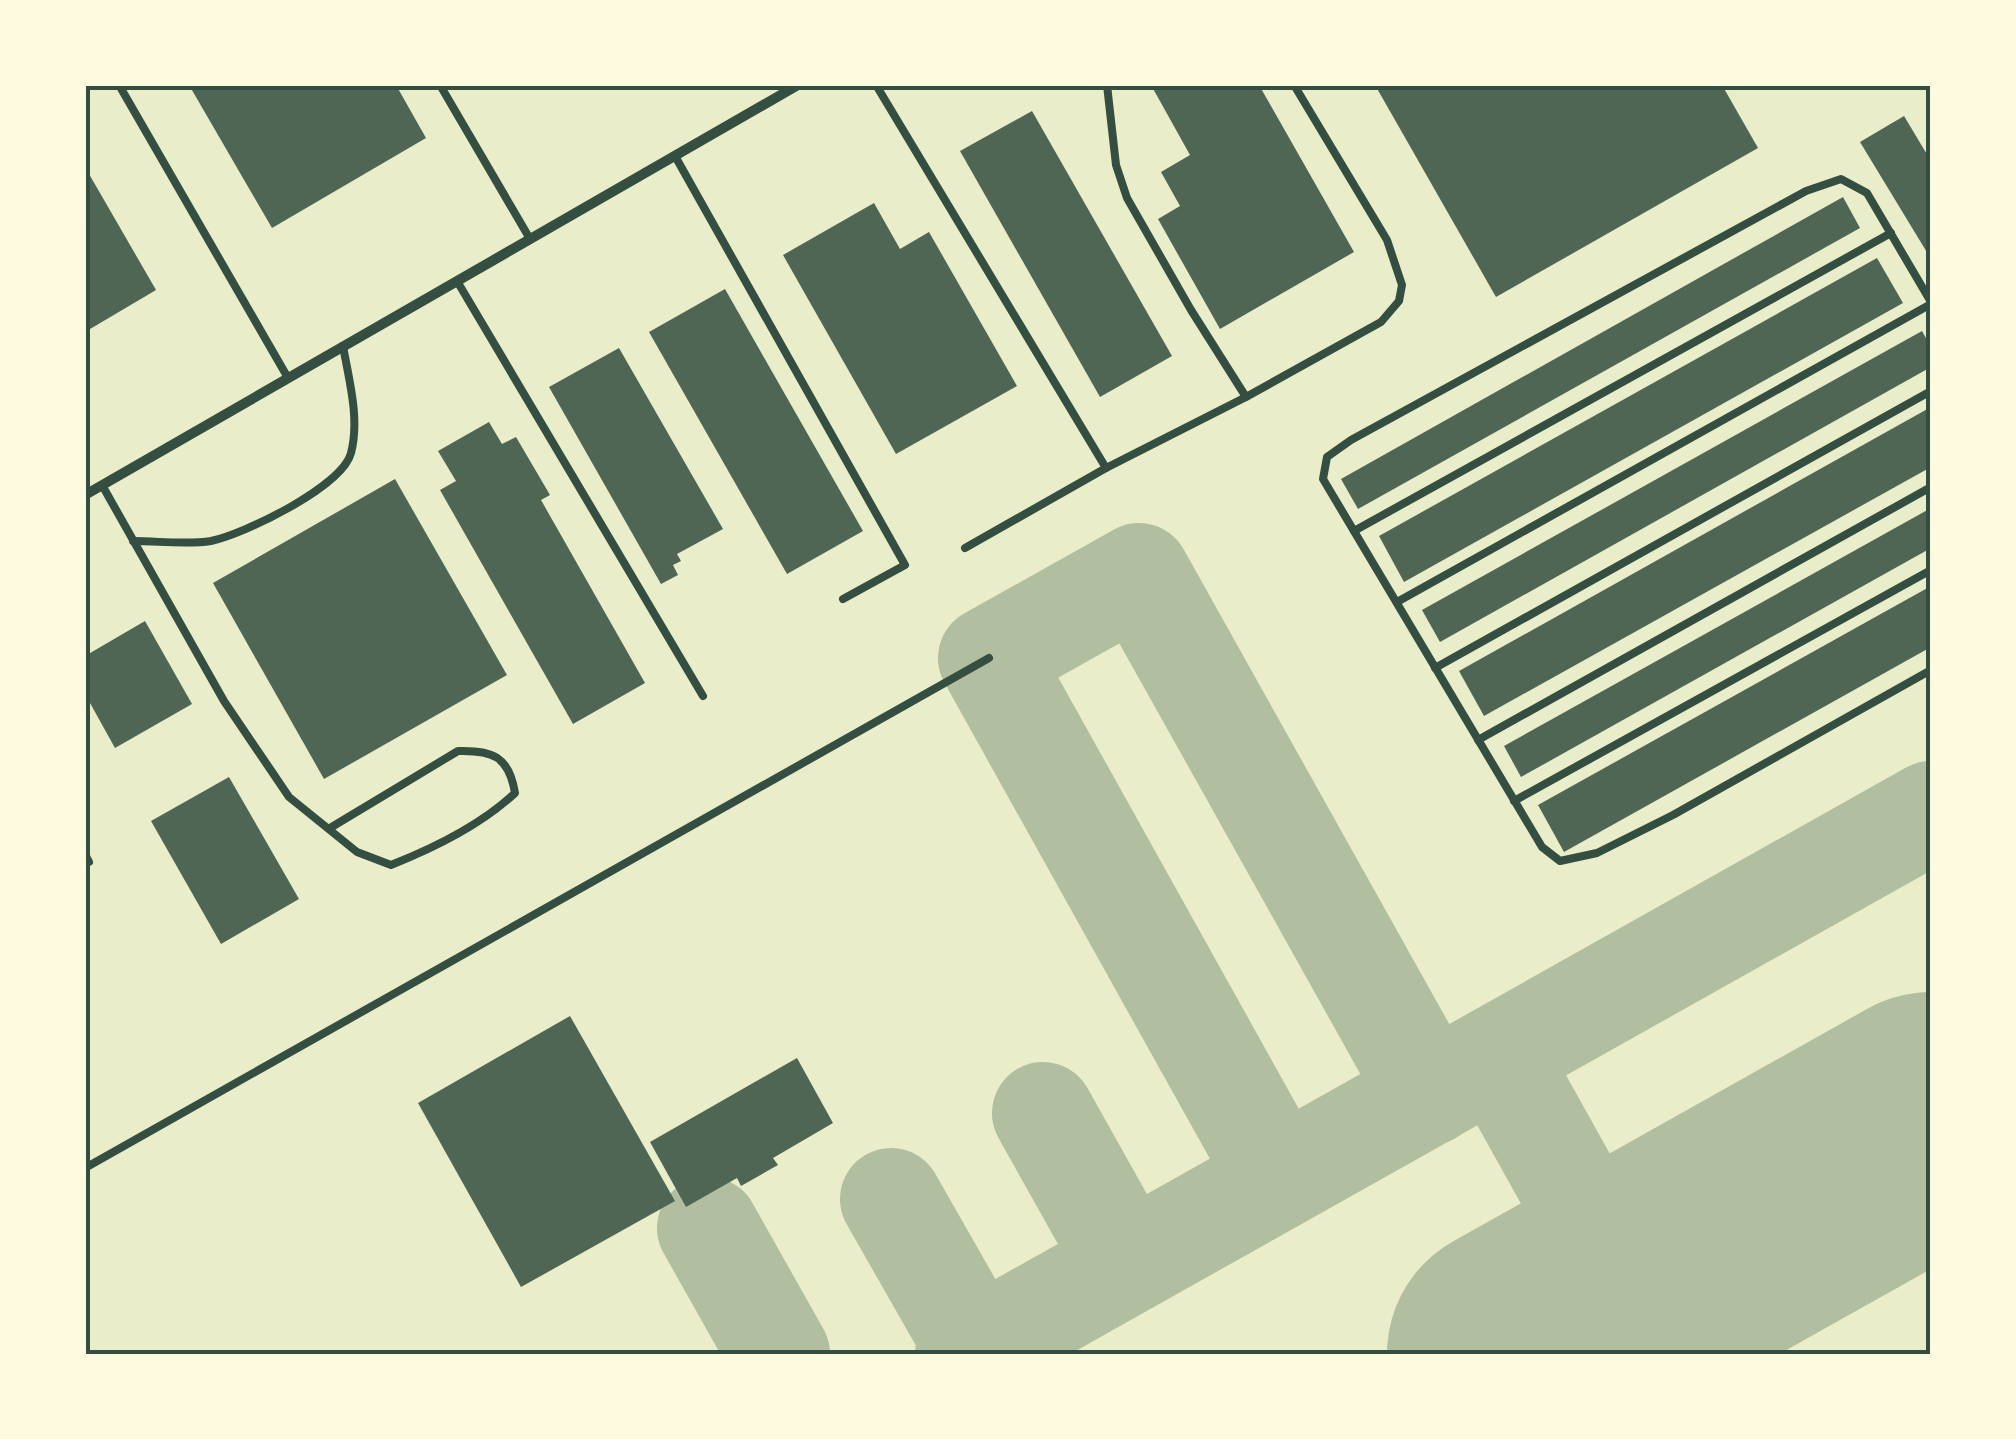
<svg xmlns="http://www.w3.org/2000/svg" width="2016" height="1439" viewBox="0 0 2016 1439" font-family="'Source Serif 4',serif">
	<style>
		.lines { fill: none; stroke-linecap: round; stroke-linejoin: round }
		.taxiway { stroke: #b2bea0; stroke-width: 102 }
		.runway { stroke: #b2bea0; stroke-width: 258 }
		.building { fill: #4f6655 }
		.service { stroke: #344e41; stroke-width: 8 }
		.minor { stroke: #344e41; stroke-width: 10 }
		.neatline { fill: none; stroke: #344e41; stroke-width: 4 }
	</style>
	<rect width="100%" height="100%" fill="#e9edc9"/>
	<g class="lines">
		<g class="taxiway">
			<path d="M1497 1056 1628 1291"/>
			<path d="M1043 1113 1127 1263"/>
			<path d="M1279 1178 989 658 1139 574 1430 1094"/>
			<path d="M891 1199 976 1348"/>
			<path d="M708 1228 779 1354"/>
			<path d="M966 1354 1931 812"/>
		</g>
		<path class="runway" d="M1516 1354 1931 1121"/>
	</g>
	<g class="building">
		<path d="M189 85H396L426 138 272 228Z"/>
		<path d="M1151 85H1259L1354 252 1220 329 1158 219 1180 206 1161 172 1190 155Z"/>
		<path d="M1375 85H1722L1758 148 1496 297Z"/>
		<path d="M1032 111 1172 356 1100 397 960 151Z"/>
		<path d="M1904 116 1931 161V259L1860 142Z"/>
		<path d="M85 167 156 290 85 332Z"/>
		<path d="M1843 197 1860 228 1358 509 1341 479Z"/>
		<path d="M874 203 900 249 929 232 1017 386 896 454 783 255Z"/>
		<path d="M1877 258 1903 303 1404 582 1379 536Z"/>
		<path d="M725 289 863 531 787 574 649 332Z"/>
		<path d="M1922 331 1931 347V367L1440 642 1422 610Z"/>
		<path d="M619 348 723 529 677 554 681 561 673 565 678 575 661 584 549 387Z"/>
		<path d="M1931 407V467L1484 716 1459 671Z"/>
		<path d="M489 422 502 444 516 437 550 495 541 500 645 683 573 724 440 490 456 481 438 451Z"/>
		<path d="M395 479 507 675 324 779 213 583Z"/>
		<path d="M1931 508V548L1521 777 1504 746Z"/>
		<path d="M1931 586V647L1564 852 1538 805Z"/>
		<path d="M145 621 192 704 115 748 85 694V656Z"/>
		<path d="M229 777 299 899 221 944 151 821Z"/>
		<path d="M570 1016 675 1201 521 1287 418 1103Z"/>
		<path d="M797 1058 833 1123 773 1158 778 1165 741 1186 737 1178 686 1207 650 1142Z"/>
	</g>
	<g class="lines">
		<g class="service">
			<path d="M119 85 288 378"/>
			<path d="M440 85 530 239"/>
			<path d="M876 85 1106 468 965 548"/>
			<path d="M1107 85 1116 165 1127 198 1191 310 1246 397 1381 322 1399 301 1402 285 1387 240 1294 85"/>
			<path d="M675 156 905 565 843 599"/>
			<path d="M457 281 703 696"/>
			<path d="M1931 302 1867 193 1841 179 1806 191 1351 440 1327 457 1323 479 1542 847 1560 861 1597 853 1673 815 1931 670"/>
			<path d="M1106 468 1246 397"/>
			<path d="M102 485 224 701 289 797 357 852 391 865C434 848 481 825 515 793 509 756 492 750 458 751L330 828"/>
			<path d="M1354 531 1891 233"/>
			<path d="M133 541C158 541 187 545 211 541 244 534 342 487 351 453 360 419 349 380 343 346"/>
			<path d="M1397 602 1931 304"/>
			<path d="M1435 668 1931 391"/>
			<path d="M1478 740 1931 487"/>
			<path d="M1514 801 1931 570"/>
			<path d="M85 854 89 862"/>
			<path d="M85 1168 989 658"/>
		</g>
		<path class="minor" d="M85 495 798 85"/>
	</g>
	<rect width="2016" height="1439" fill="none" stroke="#fefae0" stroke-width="175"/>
	<rect x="88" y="88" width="1840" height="1264" class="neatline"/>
</svg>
